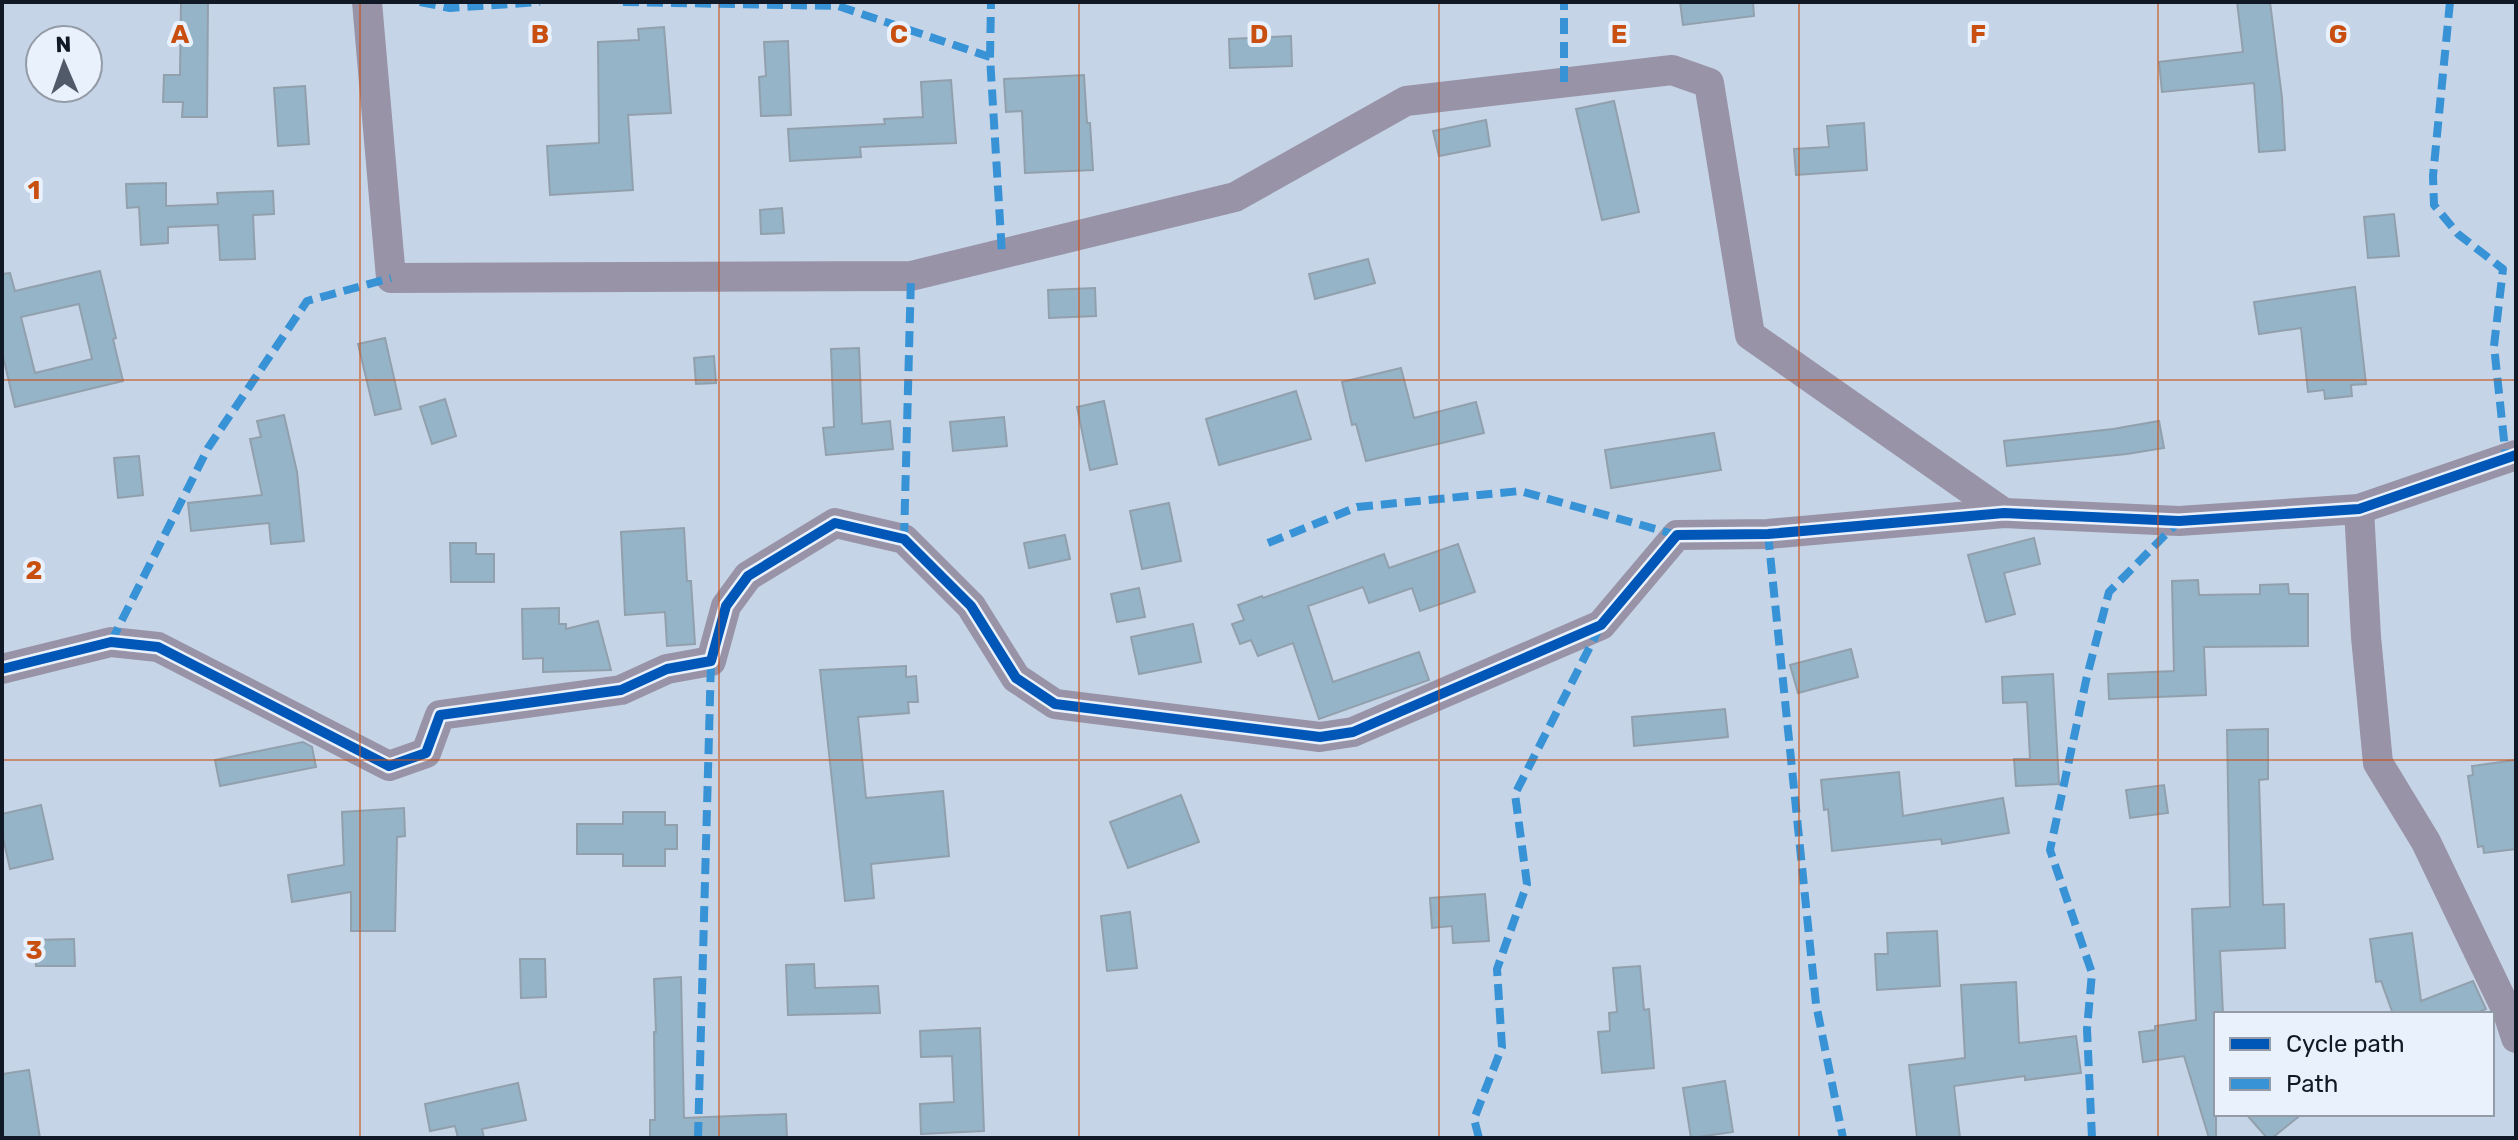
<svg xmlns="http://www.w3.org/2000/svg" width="2518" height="1140" viewBox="0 0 2518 1140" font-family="Rubik,sans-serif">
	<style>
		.building { fill: #95b4c8; stroke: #92a0ad; stroke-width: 2; fill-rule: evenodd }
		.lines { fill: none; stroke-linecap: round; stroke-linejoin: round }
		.street { stroke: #9893a6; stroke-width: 30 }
		.quiet { stroke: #3893d6; stroke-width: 8; stroke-dasharray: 16 8; stroke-linecap: butt }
		.cycleway-casing { stroke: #e9f1fc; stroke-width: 15 }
		.cycleway { stroke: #0057b8; stroke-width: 10 }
		.grid { fill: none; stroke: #c84f10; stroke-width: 2; stroke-opacity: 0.55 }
		.grid-label { font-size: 26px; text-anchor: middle; font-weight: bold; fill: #c84f10; stroke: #e9f1fc; stroke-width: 8; stroke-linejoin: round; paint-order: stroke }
	</style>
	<rect width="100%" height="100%" fill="#c6d4e7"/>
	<g class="building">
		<path d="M181 2H208L207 117H182L183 102H163L164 75H180Z"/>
		<path d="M1680 2H1753L1754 16 1683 25Z"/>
		<path d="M2237 2H2270L2282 98 2285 150 2259 152 2254 83 2162 92 2159 62 2243 52Z"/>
		<path d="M664 27 671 113 628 115 633 190 550 195 547 146 599 143 598 42 639 40 638 29Z"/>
		<path d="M1291 36 1292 66 1230 68 1229 39Z"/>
		<path d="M788 41 791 115 761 116 759 77 766 76 764 42Z"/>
		<path d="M1084 75 1087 123H1090L1093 170 1025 173 1022 111 1006 112 1004 79Z"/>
		<path d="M951 80 956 143 860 147 861 157 790 161 788 129 885 124 884 119 923 117 921 82Z"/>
		<path d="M305 86 309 144 278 146 274 88Z"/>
		<path d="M1614 101 1639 212 1602 220 1576 109Z"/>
		<path d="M1486 120 1490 146 1439 156 1433 131Z"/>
		<path d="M1864 123 1867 170 1796 175 1794 149 1829 147 1827 126Z"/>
		<path d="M166 183V206L218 204 217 193 273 191 274 214 253 215 255 259 220 260 218 225 168 227V243L141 245 139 207 127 208 126 184Z"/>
		<path d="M782 208 784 233 761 234 760 210Z"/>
		<path d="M2394 214 2399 256 2368 258 2364 217Z"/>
		<path d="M1368 259 1375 283 1315 299 1309 274Z"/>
		<path d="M100 271 116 338 113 339 123 381 15 407 2 352V274L10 273 15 291ZM79 304 92 359 35 373 21 317Z"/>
		<path d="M2355 287 2366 384 2351 385 2352 396 2325 399 2324 390 2308 392 2301 328 2259 334 2254 302Z"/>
		<path d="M1095 288 1096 316 1049 318 1048 290Z"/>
		<path d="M385 338 401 409 375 415 358 344Z"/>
		<path d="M859 348 862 424 890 421 893 449 826 455 823 428 834 427 831 349Z"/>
		<path d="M714 356 716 383 696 384 694 358Z"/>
		<path d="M1401 368 1414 418 1476 402 1484 433 1366 461 1356 424 1352 425 1342 382Z"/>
		<path d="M1296 391 1311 439 1219 465 1206 419Z"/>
		<path d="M445 399 456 436 432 444 420 407Z"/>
		<path d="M1104 401 1117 464 1090 470 1077 407Z"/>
		<path d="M284 415 297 472 304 541 271 544 269 523 191 531 188 503 262 495 250 439 261 437 257 421Z"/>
		<path d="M1004 417 1007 446 953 451 950 422Z"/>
		<path d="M2159 421 2164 448 2127 454 2007 466 2004 441 2113 429Z"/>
		<path d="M1714 433 1721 470 1611 488 1605 450Z"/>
		<path d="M139 456 143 495 118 498 114 458Z"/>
		<path d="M1169 503 1181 561 1142 569 1130 511Z"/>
		<path d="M684 528 687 581H691L695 644 667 646 665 612 625 615 621 532Z"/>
		<path d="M1065 535 1070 559 1029 568 1024 543Z"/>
		<path d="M2034 538 2040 564 2004 573 2015 614 1986 622 1968 555Z"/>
		<path d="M450 543H476V554H494V582H451Z"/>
		<path d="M1458 544 1475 592 1420 611 1412 588 1369 603 1363 587 1308 606 1333 682 1419 652 1429 680 1319 719 1293 643 1258 656 1251 640 1240 644 1232 624 1244 620 1238 605 1262 596 1263 598 1384 554 1389 568Z"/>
		<path d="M2198 580 2199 595 2260 594V585L2288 584 2289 594H2308V646L2204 647 2206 695 2109 699 2108 674 2174 671 2172 581Z"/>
		<path d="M1139 588 1145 617 1117 622 1111 594Z"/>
		<path d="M559 608V624H566V629L598 621 611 670 543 672V658L523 659 522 609Z"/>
		<path d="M1193 624 1201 662 1139 674 1131 637Z"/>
		<path d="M1851 649 1858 677 1798 693 1790 665Z"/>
		<path d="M906 666V677L916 676 918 702H908L909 713 858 717 866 798 943 791 949 856 871 864 874 898 845 901 820 670Z"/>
		<path d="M2053 674 2059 784 2016 786 2014 759H2030L2027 702 2003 703 2002 677Z"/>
		<path d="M1725 709 1728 737 1634 746 1632 717Z"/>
		<path d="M2268 729V779L2259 780 2263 905 2284 904 2285 948 2220 951 2223 1014H2216V1138H2209L2184 1056 2143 1062 2139 1032 2155 1030V1026L2196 1020 2192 909 2230 907 2227 730Z"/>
		<path d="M303 742 312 747 316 767 220 786 215 760Z"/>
		<path d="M2516 760V849L2484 853 2483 846 2478 847 2468 776 2473 775 2472 766Z"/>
		<path d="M1899 772 1903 816 2003 798 2009 833 1942 844 1941 839 1832 851 1828 809 1824 810 1821 780Z"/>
		<path d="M2164 785 2168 813 2130 818 2126 790Z"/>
		<path d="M1181 795 1199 842 1128 868 1110 822Z"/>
		<path d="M41 805 53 859 10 869 2 833V814Z"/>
		<path d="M404 808 405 836 397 837 395 931H351V892L292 902 288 875 344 865 342 812Z"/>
		<path d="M623 812H665V825H677V849H665V866H623V854H577V824H623Z"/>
		<path d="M1485 894 1489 941 1453 943 1452 926 1432 928 1430 898Z"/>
		<path d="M1130 912 1137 968 1107 971 1101 916Z"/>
		<path d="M1937 931 1940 986 1877 990 1875 954H1888L1887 933Z"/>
		<path d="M2412 933 2421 1001 2473 981 2486 1009 2474 1014H2393L2381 981 2376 982 2370 939Z"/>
		<path d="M74 939 75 966H36L35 940Z"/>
		<path d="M520 959H545L546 997 521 998Z"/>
		<path d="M814 964 815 988 878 986 880 1013 788 1015 786 965Z"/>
		<path d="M1640 966 1644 1010 1649 1009 1654 1068 1602 1073 1598 1032 1610 1031 1609 1013 1617 1012 1613 968Z"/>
		<path d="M681 977 684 1118 786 1114 787 1138H650V1120H655L654 1032H656L654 979Z"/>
		<path d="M2016 982 2019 1043 2076 1036 2081 1073 2025 1080V1076L1954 1086 1960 1138H1917L1909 1065 1965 1058 1961 985Z"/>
		<path d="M980 1028 984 1131 921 1134 920 1104 954 1102 952 1056 921 1057 920 1031Z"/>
		<path d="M29 1070 40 1138H2V1074Z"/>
		<path d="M1725 1081 1733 1132 1691 1138 1683 1088Z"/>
		<path d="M518 1083 526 1120 482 1129 484 1138H458L455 1126 430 1131 425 1104Z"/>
		<path d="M2246 1114H2302L2272 1138H2267Z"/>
	</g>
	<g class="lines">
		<g class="street">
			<path d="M367 2 391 278 911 276 1235 197 1406 101 1672 70 1709 83 1750 335 2004 513"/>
			<path d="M2359 509 2366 637 2378 763 2426 842 2508 1013 2516 1038"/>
			<path d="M2 669 111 642 158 647 389 766 426 753 440 715 621 690 667 669 711 661 726 606 748 576 835 523 904 539 971 606 1016 678 1055 704 1320 737 1353 732 1601 625 1677 535 1768 534 2004 513 2179 521 2359 509 2516 455"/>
		</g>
		<g class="quiet">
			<path d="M420 2 450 8 540 2"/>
			<path d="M623 2 838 6 990 57 1002 254"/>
			<path d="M2450 2 2433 176 2434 205 2458 234 2503 269 2494 346 2506 459"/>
			<path d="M990 57 991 2"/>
			<path d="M1564 82V2"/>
			<path d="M1768 534 1816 1004 1843 1138"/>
			<path d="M904 539 911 276"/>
			<path d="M1268 543 1357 507 1520 491 1677 535"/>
			<path d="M111 642 208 448 307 301 391 278"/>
			<path d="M698 1138 711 661"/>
			<path d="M1479 1138 1474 1119 1502 1047 1497 969 1527 884 1515 794 1601 625"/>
			<path d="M2092 1138 2087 1029 2092 973 2050 850 2087 676 2109 592 2179 521"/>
		</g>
		<g class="cycleway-casing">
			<path id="cycleway" d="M2 669 111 642 158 647 389 766 426 753 440 715 621 690 667 669 711 661 726 606 748 576 835 523 904 539 971 606 1016 678 1055 704 1320 737 1353 732 1601 625 1677 535 1768 534 2004 513 2179 521 2359 509 2516 455"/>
		</g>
		<use href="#cycleway" class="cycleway"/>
	</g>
	<path class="grid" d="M360 2V1138M719 2V1138M1079 2V1138M1439 2V1138M1799 2V1138M2158 2V1138M2 380H2516M2 760H2516"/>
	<g class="grid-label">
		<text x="180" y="43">A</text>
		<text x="540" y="43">B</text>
		<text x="899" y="43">C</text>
		<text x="1259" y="43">D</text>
		<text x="1619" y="43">E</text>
		<text x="1978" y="43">F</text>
		<text x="2338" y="43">G</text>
		<text x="34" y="199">1</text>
		<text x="34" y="579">2</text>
		<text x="34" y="959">3</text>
	</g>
	<rect width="2518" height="1140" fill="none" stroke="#101925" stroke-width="8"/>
	<rect x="2214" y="1012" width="280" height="104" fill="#e9f1fc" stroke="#929ba6" stroke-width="2"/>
	<rect x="2230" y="1038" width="40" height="12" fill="#0057b8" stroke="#929ba6" stroke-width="2"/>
	<text x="2286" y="1052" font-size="24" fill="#101925">Cycle path</text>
	<rect x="2230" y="1078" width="40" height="12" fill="#3893d6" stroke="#929ba6" stroke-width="2"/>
	<text x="2286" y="1092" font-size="24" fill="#101925">Path</text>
	<g transform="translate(64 64) rotate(358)"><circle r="38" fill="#e9f1fc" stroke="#929ba6" stroke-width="2"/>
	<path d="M0-6L14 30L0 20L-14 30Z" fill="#505a69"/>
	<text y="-12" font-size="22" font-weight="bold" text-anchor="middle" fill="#101925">N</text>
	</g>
</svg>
